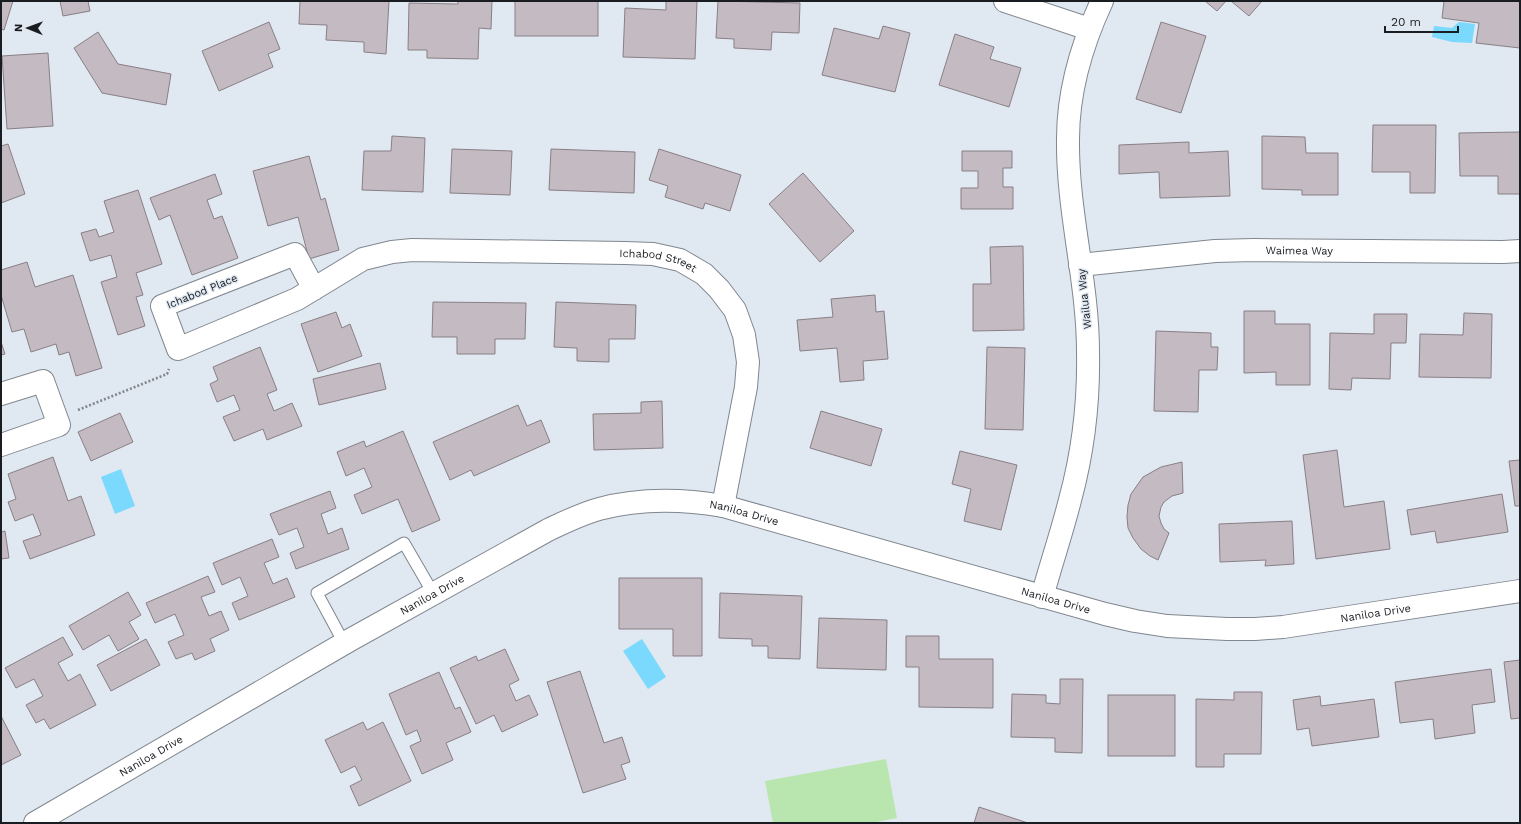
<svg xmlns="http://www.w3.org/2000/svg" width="1521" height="824" viewBox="0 0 1521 824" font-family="'Work Sans',sans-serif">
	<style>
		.green { fill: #b9e6af }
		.water { fill: #7ad9fd }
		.building { fill: #c4bac1; stroke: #897f86 }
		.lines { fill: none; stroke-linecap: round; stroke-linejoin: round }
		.service-casing { stroke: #80878f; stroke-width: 13 }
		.minor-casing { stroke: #80878f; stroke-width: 24 }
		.path { stroke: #81878d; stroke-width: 2.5; stroke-dasharray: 2 2; stroke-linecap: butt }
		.service { stroke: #fff; stroke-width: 11 }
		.minor { stroke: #fff; stroke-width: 22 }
		.labels { text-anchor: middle; stroke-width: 3; stroke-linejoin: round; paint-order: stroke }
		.street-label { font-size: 11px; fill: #191c20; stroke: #e0e8f1 }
	</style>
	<rect width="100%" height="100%" fill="#e0e8f1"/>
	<path class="green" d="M886 759 897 818 871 823H773L765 781Z"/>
	<g class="water">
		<path d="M1459 22 1475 24 1472 43 1452 42 1432 37 1434 26 1452 28Z"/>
		<path d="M121 469 135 506 115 514 101 477Z"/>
		<path d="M642 639 666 677 648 689 623 651Z"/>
	</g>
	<g class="building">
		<path d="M1 1H13L4 30 1 29Z"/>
		<path d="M60 1H88L90 11 63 16Z"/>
		<path d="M300 1H389L386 54 364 52V42L326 40 327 25 299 24Z"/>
		<path d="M458 1H492L491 29 479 28 478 59 427 58V50H408L409 3 458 4Z"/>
		<rect x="515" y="1" width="83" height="35"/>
		<path d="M666 1H697L695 59 623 57 625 8 666 10Z"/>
		<path d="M718 1 800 3 799 33 772 32 771 50 734 48V39L716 38Z"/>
		<path d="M1205 1H1226L1217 11Z"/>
		<path d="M1231 1H1262L1249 16Z"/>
		<path d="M1444 1H1520V48L1476 43 1479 23 1442 18Z"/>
		<path d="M269 22 280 49 268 54 273 67 219 91 202 51Z"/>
		<path d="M1161 22 1206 36 1181 113 1136 99Z"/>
		<path d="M883 26 910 33 895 92 822 75 834 28 879 39Z"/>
		<path d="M98 32 118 64 171 74 166 105 102 93 74 48Z"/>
		<path d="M955 34 994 47 990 59 1021 68 1009 107 939 85Z"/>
		<path d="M48 53 53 126 7 129 2 56Z"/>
		<path d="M1373 125H1436L1435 193H1410V172H1372Z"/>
		<path d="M1520 132V194H1498V176H1460L1459 133Z"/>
		<path d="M392 136 425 138 423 192 362 190 364 151H391Z"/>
		<path d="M1262 136 1305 137 1306 153H1338V195H1302V190L1262 189Z"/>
		<path d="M1189 142V153L1228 151 1230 196 1160 198 1159 172 1119 174V145Z"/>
		<path d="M8 144 25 194 1 203V146Z"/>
		<path d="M452 149 512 151 510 195 450 193Z"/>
		<path d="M551 149 635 152 634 193 549 190Z"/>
		<path d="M659 149 741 175 730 211 705 203 703 209 665 197 668 186 649 180Z"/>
		<path d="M962 151H1012V168H1003V187H1013V209H961V188H978V171H962Z"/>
		<path d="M309 156 321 200 325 198 339 250 309 259 298 217 268 226 253 171Z"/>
		<path d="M803 173 854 231 820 262 769 204Z"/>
		<path d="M215 174 222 194 207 200 214 219 222 216 238 258 192 275 170 215 159 220 150 198Z"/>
		<path d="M138 190 162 264 136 273 143 295 136 297 145 326 118 335 101 282 117 277 111 255 90 261 81 233 96 229 99 237 114 232 104 201Z"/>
		<path d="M1023 246 1024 330 973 331V284H991L990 247Z"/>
		<path d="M27 262 35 287 73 275 102 368 76 376 69 352 59 355 56 344 31 352 24 329 12 332 1 295V270Z"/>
		<path d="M875 295 876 312 884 311 888 359 863 361 864 380 840 382 837 348 800 351 797 320 833 317 831 299Z"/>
		<path d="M433 302 526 303 525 339H495V354H457V337H432Z"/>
		<path d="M556 302 636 305 635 339H609V362L577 361V348L554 347Z"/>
		<path d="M1244 311H1275V324H1310V385H1276V372L1244 373Z"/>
		<path d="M336 312 342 328 350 324 362 356 318 372 301 324Z"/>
		<path d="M1464 313 1492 314 1491 378 1419 377 1420 334 1463 335Z"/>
		<path d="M1374 314H1407L1406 343H1391L1390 379 1352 378 1351 390 1329 389 1330 333 1374 334Z"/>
		<path d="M1156 331 1211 333V347H1218L1217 370H1199L1198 412 1154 411Z"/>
		<path d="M1 342 5 354 1 355Z"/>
		<path d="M260 347 277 390 267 394 274 411 292 403 302 426 267 440 263 429 234 441 223 417 240 410 234 395 217 402 210 384 218 380 213 367Z"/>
		<path d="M987 347 1025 348 1023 430 985 429Z"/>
		<path d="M380 363 386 389 319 405 313 379Z"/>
		<path d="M662 401 663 448 594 450 593 414 641 413V402Z"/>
		<path d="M518 405 527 426 541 420 550 442 474 476 471 470 450 480 433 442Z"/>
		<path d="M821 411 882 429 871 466 810 448Z"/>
		<path d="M120 413 133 442 91 461 78 432Z"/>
		<path d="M403 431 440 520 412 532 398 499 362 514 354 495 372 487 364 468 346 476 337 452 364 441 366 447Z"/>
		<path d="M1337 450 1344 507 1384 501 1390 549 1316 559 1303 455Z"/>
		<path d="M960 451 1017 465 1001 530 964 521 971 489 952 484Z"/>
		<path d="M53 457 68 501 81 496 95 535 30 559 23 541 41 535 33 514 15 521 8 502 16 499 8 474Z"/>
		<path d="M1520 460V506H1515L1509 461Z"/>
		<path d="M1182 462 1183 493 1172 496 1164 502 1161 507 1159 516 1161 523 1164 529 1169 533 1158 560 1150 556 1141 549 1133 538 1128 528 1127 517 1128 505 1131 494 1143 477 1161 467Z"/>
		<path d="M330 491 336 508 321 514 328 534 342 528 349 549 296 569 290 553 304 547 297 528 279 535 270 514Z"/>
		<path d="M1502 494 1508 532 1437 543 1435 531 1411 535 1407 510Z"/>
		<path d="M1292 521 1294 564 1265 566 1266 560 1220 562 1219 524Z"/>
		<path d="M5 531 9 558 1 559V532Z"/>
		<path d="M272 539 279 557 264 563 273 584 287 578 295 597 239 620 232 603 248 596 240 577 222 585 213 563Z"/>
		<path d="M208 576 215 592 201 597 209 616 221 611 229 630 210 639 215 651 195 660 192 653 176 659 168 642 184 635 175 614 155 623 146 603Z"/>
		<path d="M619 578H702V656H673V629H619Z"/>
		<path d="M128 592 141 615 129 622 139 639 118 651 109 635 83 650 69 626Z"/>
		<path d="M720 593 802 596 800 659 768 658V646H752V639L719 638Z"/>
		<path d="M819 618 887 620 886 670 817 668Z"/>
		<path d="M906 636H939V659H993V708L919 707V667H906Z"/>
		<path d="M63 637 73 655 58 663 68 681 80 674 96 705 50 729 44 719 36 723 26 705 43 696 34 679 16 688 5 668Z"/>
		<path d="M146 639 160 665 111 691 97 665Z"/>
		<path d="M505 649 519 680 509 685 516 701 529 695 538 715 502 732 494 715 476 724 450 668 476 656 478 661Z"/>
		<path d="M1520 660V718L1511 719 1504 662Z"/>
		<path d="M1491 669 1495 702 1472 705 1475 733 1435 739 1433 719 1400 723 1395 682Z"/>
		<path d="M580 671 604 743 622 737 630 762 621 765 626 779 583 793 547 682Z"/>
		<path d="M439 672 455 709 460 707 471 732 446 743 453 760 422 774 410 746 421 741 417 730 406 735 389 694Z"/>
		<path d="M1060 679H1083L1082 753 1055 752V738L1011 737 1012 694 1046 695V703L1060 704Z"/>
		<path d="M1234 692H1262L1261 754H1224V767H1196V699L1234 700Z"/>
		<rect x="1108" y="695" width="67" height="61"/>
		<path d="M1320 696 1321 706 1374 699 1379 737 1312 746 1309 728 1297 730 1293 700Z"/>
		<path d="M1 716 21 755 1 765Z"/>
		<path d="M363 722 367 730 383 722 411 781 359 806 350 786 362 780 355 766 341 773 325 740Z"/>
		<path d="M979 807 1028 823H974Z"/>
	</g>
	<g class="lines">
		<g class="service-casing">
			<path id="service" d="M344 643 317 593 404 543 433 593"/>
		</g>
		<g class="minor-casing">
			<g id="minor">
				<path d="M1005 1 1089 29"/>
				<path id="s1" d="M1080 265 1215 251 1253 250 1503 252 1520 251"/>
				<path id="s2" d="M314 289 295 254 162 306 178 349 297 299 363 259 392 252 412 250 625 253 653 254 680 260 704 274 719 289 735 310 744 335 748 362 746 387 723 506"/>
				<path d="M1 394 43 381 59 425 1 445"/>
				<path d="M1042 597C1051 564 1062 532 1070 500 1083 452 1089 402 1088 352 1088 281 1067 211 1068 139 1068 92 1082 44 1102 1"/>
				<path id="s3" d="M35 823 350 640 548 530C565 522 581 514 599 509 640 498 682 499 723 506L1105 614 1135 621 1167 626 1227 629H1255L1283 627 1520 591"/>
			</g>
		</g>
		<path class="path" d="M78 410 167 374 169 369"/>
		<use href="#service" class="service"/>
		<use href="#minor" class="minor"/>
	</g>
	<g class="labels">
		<g class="street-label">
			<text dy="4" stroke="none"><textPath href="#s1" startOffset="220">Waimea Way</textPath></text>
			<text dy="4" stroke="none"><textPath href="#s2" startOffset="732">Ichabod Street</textPath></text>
			<text transform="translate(202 291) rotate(-22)" y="4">Ichabod Place</text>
			<text transform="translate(1084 299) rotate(-96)" y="4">Wailua Way</text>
			<text dy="4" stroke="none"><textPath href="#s3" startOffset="793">Naniloa Drive</textPath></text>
			<text dy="4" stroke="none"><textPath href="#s3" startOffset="458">Naniloa Drive</textPath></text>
			<text dy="4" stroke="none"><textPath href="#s3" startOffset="1117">Naniloa Drive</textPath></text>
			<text dy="4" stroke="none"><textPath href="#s3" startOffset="1441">Naniloa Drive</textPath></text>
			<text dy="4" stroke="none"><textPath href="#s3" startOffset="134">Naniloa Drive</textPath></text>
		</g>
	</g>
	<rect width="1521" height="824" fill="none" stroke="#191c20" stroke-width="4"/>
	<g transform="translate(28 28) rotate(271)" stroke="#e0e8f1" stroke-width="3" paint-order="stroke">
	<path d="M0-3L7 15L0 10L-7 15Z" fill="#191c20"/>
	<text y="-6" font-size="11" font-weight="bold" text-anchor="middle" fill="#191c20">N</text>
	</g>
	<path d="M1385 26v6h73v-6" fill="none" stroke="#191c20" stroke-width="2"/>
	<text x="1391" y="26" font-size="12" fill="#191c20" stroke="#e0e8f1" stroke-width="3" paint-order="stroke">20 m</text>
</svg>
